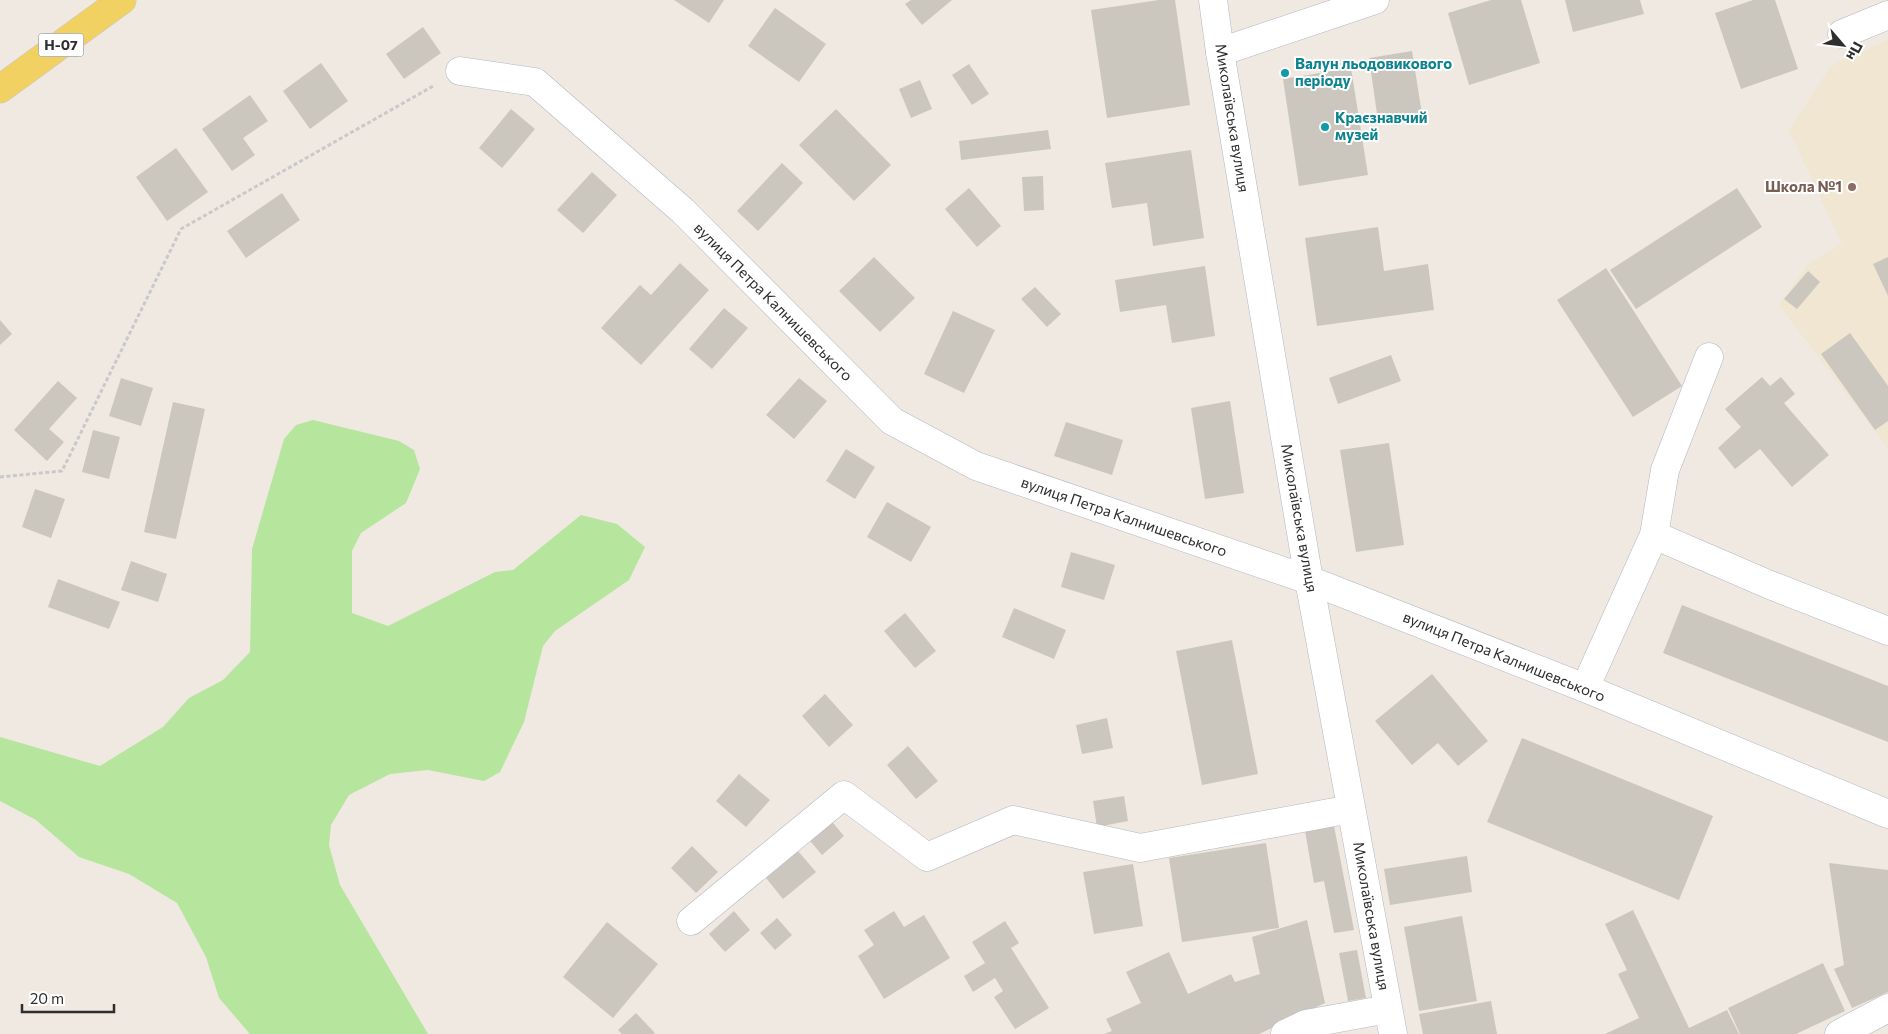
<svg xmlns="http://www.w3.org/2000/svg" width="1888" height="1034" viewBox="0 0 1888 1034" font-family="Commissioner,sans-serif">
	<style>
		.education { fill: #f0e6d1 }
		.green { fill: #b6e59e }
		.building { fill: #cbc7bf }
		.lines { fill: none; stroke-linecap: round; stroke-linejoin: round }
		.minor-casing { stroke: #b4b7c1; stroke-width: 29 }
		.major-casing { stroke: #c9c9c9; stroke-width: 29 }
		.path { stroke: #c9c9c9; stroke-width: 3; stroke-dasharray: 4 2.5; stroke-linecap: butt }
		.minor { stroke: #fff; stroke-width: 28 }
		.major { stroke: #f2d163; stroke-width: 28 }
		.culture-dot { fill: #0f9aa8; stroke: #fff; stroke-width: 2 }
		.education-dot { fill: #8d6e63; stroke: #fff; stroke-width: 2 }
		.labels { text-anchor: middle; stroke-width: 4; stroke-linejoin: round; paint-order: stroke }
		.shield { fill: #fff; stroke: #6d6d6d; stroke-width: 1 }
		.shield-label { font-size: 14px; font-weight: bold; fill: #2e2e2e }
		.culture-label { font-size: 15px; font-weight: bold; fill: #0d838f; stroke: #fff; text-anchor: start }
		.street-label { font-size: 15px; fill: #2e2e2e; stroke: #fff }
		.education-label { font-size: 15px; font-weight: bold; fill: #785e54; stroke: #fff; text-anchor: end }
	</style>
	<rect width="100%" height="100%" fill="#efe9e1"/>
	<path class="education" d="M1888 40V448L1779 305 1808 264 1842 244 1789 130 1831 66Z"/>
	<path class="green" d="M313 420 399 441 414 450 420 469 406 503 361 533 352 551V613L388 626 495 572 513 570 581 515 617 524 645 547 629 580 555 631 543 646 524 722 500 772 484 781 428 770 390 774 349 795 331 825 329 845 340 885 428 1034H250L219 998 206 957 177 903 129 874 79 857 36 820 0 801V737L100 766 163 727 189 698 223 680 250 652 252 549 284 439 296 425Z"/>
	<g class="building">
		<path d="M674 0H724L709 23Z"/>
		<path d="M911 0H952L922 25 905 4Z"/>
		<path d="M1159 0H1175L1190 105 1107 118 1091 10Z"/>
		<path d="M1491 0H1521L1540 63 1469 85 1448 13Z"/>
		<path d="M1565 0H1640L1644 14 1573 32Z"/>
		<path d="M1753 0H1775L1798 69 1741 89 1715 13Z"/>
		<path d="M775 8 826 44 799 82 748 46Z"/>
		<path d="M423 27 441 53 404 79 386 54Z"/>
		<path d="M1412 51 1422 114 1378 121 1369 58Z"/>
		<path d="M321 63 348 101 310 129 283 91Z"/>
		<path d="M969 64 989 94 972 105 952 75Z"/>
		<path d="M1351 68 1368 175 1299 186 1283 79Z"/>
		<path d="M920 80 932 109 911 118 899 89Z"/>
		<path d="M250 95 268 121 243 138 255 155 232 171 202 129Z"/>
		<path d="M511 109 535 129 502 168 479 148Z"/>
		<path d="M836 109 891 165 854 201 799 145Z"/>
		<path d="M1048 130 1051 149 961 160 959 141Z"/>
		<path d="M176 148 208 192 167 221 136 177Z"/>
		<path d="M1191 150 1204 238 1153 246 1147 203 1112 208 1105 163Z"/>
		<path d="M782 163 803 183 758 231 737 211Z"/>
		<path d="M592 172 617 195 583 233 557 210Z"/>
		<path d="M1043 176 1044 210 1024 211 1022 177Z"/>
		<path d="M969 188 1001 226 977 247 945 209Z"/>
		<path d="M1737 188 1762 227 1636 309 1610 270Z"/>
		<path d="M282 193 300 220 246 258 227 231Z"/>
		<path d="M1378 227 1384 271 1428 264 1434 310 1317 326 1305 238Z"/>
		<path d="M874 257 915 298 880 332 839 291Z"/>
		<path d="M1888 257V296L1873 264Z"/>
		<path d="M680 263 709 290 641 365 601 328 640 285 651 295Z"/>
		<path d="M1205 266 1215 336 1172 343 1166 305 1120 312 1115 280Z"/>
		<path d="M1606 268 1682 386 1633 417 1557 300Z"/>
		<path d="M1808 271 1820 282 1797 309 1784 299Z"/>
		<path d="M1035 287 1061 314 1047 327 1021 299Z"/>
		<path d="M724 308 748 328 712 369 689 349Z"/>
		<path d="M953 311 995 330 964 393 924 374Z"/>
		<path d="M0 320 12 334 0 345Z"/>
		<path d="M1850 333 1888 386V421L1875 430 1821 354Z"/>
		<path d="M1391 355 1401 381 1338 404 1329 378Z"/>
		<path d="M1762 377 1770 386 1781 377 1795 394 1784 403 1829 455 1792 487 1760 449 1735 469 1718 448 1741 427 1725 409Z"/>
		<path d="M121 378 153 388 141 426 109 416Z"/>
		<path d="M799 378 827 401 794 439 766 415Z"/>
		<path d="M58 381 77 398 49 429 64 442 47 461 14 430Z"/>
		<path d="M1230 401 1244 493 1205 499 1191 408Z"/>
		<path d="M173 402 205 409 176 539 144 532Z"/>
		<path d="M1066 422 1123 440 1112 475 1054 456Z"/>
		<path d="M93 430 120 437 109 479 82 472Z"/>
		<path d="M1389 443 1404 545 1356 552 1340 450Z"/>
		<path d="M846 449 875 467 855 499 826 481Z"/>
		<path d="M35 489 65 499 51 538 22 527Z"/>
		<path d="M887 502 931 527 911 562 867 537Z"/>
		<path d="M1071 552 1115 565 1104 600 1061 587Z"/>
		<path d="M131 561 167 574 158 602 121 590Z"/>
		<path d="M58 579 120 602 109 629 48 607Z"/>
		<path d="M1682 605 1888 686V742L1663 653Z"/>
		<path d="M1014 608 1066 630 1054 659 1002 637Z"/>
		<path d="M905 613 936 651 915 668 884 631Z"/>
		<path d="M1232 640 1258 774 1202 785 1176 651Z"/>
		<path d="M1432 674 1488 741 1458 766 1438 743 1412 765 1375 721Z"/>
		<path d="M825 694 853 725 829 747 802 716Z"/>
		<path d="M1107 718 1113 748 1082 754 1076 725Z"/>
		<path d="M1522 738 1713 816 1679 900 1487 822Z"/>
		<path d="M908 746 938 781 916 799 887 765Z"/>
		<path d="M739 774 770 800 746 827 716 801Z"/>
		<path d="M1124 796 1128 821 1097 827 1093 801Z"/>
		<path d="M828 817 844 836 822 855 806 836Z"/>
		<path d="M1334 826 1354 930 1334 933 1324 881 1314 883 1305 831Z"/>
		<path d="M1266 843 1279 928 1182 942 1169 858Z"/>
		<path d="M692 846 718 872 696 893 671 868Z"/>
		<path d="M798 851 816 872 783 899 766 878Z"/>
		<path d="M1467 856 1472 892 1390 905 1384 869Z"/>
		<path d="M1829 863 1888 870V992L1852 1008 1834 969 1844 965Z"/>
		<path d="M1133 864 1143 926 1094 934 1083 872Z"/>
		<path d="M1633 910 1689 1028 1727 1010 1739 1034H1605L1639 1018 1618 974 1627 970 1605 924Z"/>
		<path d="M734 911 750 930 725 952 709 934Z"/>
		<path d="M894 911 904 927 924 915 950 958 884 999 858 956 874 945 864 930Z"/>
		<path d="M1462 916 1477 1001 1419 1011 1404 927Z"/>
		<path d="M777 918 792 935 775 950 760 933Z"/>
		<path d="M1307 920 1325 1003 1259 1034H1104L1112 1031 1106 1019 1141 1003 1126 972 1169 952 1188 994 1231 974 1235 982 1260 974 1252 937Z"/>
		<path d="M1005 921 1019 943 1011 948 1049 1008 1015 1029 994 997 1003 991 995 978 973 992 964 976 985 963 972 942Z"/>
		<path d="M607 922 658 964 613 1018 563 977Z"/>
		<path d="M1357 950 1366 998 1348 1001 1339 953Z"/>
		<path d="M1823 963 1845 1011 1796 1034H1740L1728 1008Z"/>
		<path d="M1491 1001 1497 1034H1423L1419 1014Z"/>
		<path d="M636 1013 655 1033 653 1034H622L618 1030Z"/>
	</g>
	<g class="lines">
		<g class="minor-casing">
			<g id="minor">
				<path d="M1213 0 1220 52 1309 580 1393 1034"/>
				<path d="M1842 34 1888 15"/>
				<path d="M1220 52 1375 0"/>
				<path d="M460 71 535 82 683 211 892 421 976 466 1309 580 1585 688 1888 814"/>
				<path d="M1654 535 1770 585 1888 631"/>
				<path d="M1585 688 1654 535 1665 470 1709 357"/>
				<path d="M691 921 844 795 927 857 1013 820 1140 848 1351 809"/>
				<path d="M1285 1034 1306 1024 1388 1009"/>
				<path d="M1839 1034 1888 1008"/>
			</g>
		</g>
		<g class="major-casing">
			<path id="major" d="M0 89 122 0"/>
		</g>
		<path class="path" d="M0 477 62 471 181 229 435 85"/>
		<use href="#minor" class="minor"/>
		<use href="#major" class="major"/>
	</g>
	<g class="culture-dot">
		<circle cx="1285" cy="73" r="5"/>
		<circle cx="1325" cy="127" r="5"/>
	</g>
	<circle class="education-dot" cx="1852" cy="187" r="5"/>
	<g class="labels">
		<rect class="shield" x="38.5" y="33.5" width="45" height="23" rx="4"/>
		<g class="shield-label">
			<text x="61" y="50">Н-07</text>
		</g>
		<g class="culture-label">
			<text x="1295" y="69">Валун льодовикового<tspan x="1295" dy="17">періоду</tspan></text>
			<text x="1335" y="123">Краєзнавчий<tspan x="1335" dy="17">музей</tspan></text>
		</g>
		<g class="street-label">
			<text transform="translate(1232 118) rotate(81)" y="5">Миколаївська вулиця</text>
			<text transform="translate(773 302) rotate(45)" y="5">вулиця Петра Калнишевського</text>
			<text transform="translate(1124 517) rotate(19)" y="5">вулиця Петра Калнишевського</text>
			<text transform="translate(1299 518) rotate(80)" y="5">Миколаївська вулиця</text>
			<text transform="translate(1504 657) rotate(22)" y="5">вулиця Петра Калнишевського</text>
			<text transform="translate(1371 916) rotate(80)" y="5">Миколаївська вулиця</text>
		</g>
		<g class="education-label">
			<text x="1842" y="192">Школа №1</text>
		</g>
	</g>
	<g transform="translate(1843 45) rotate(118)" stroke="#ffffff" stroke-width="4" paint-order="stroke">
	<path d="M0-4L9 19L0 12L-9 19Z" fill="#2e2e2e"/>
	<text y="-8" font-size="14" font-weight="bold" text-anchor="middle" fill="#2e2e2e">Пн</text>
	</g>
	<path d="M22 1004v8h92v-8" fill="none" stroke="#2e2e2e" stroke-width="2.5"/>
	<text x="30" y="1004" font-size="15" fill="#2e2e2e" stroke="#ffffff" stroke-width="4" paint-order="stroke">20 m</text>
</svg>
